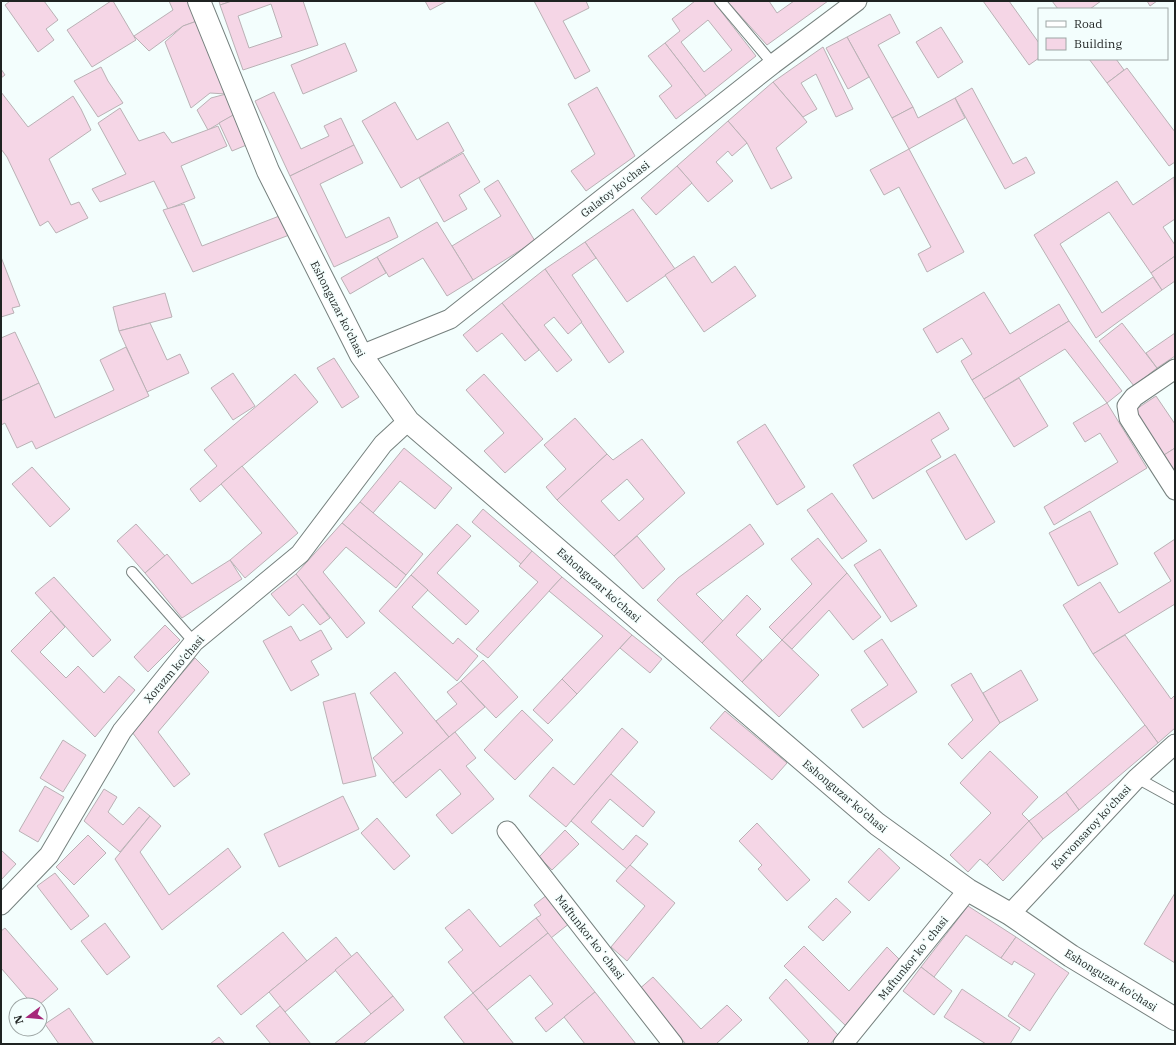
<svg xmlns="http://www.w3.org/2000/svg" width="1176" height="1045" viewBox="0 0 1176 1045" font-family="'IBM Plex Serif',serif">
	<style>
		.building { fill: #f5d6e6; stroke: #bab1b5; fill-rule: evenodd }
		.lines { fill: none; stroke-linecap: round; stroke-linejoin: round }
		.lane-casing { stroke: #76807e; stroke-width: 12 }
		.street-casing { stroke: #76807e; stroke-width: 21 }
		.secondary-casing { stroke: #76807e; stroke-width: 24 }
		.lane { stroke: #fff; stroke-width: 10 }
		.street { stroke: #fff; stroke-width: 19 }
		.secondary { stroke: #fff; stroke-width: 22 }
		.labels { text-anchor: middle; stroke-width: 3; stroke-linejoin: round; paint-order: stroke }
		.street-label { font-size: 11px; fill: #1f2322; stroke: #f3fefd }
	</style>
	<rect width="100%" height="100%" fill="#f3fefd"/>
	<g class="building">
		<path d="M10 1H44L58 20 46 29 54 40 38 52 5 5Z"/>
		<path d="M111 1H113L136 40 92 67 67 30Z"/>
		<path d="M169 1H190L197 21 183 26 149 51 134 36 173 10Z"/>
		<path d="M219 1H232L220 5Z"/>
		<path d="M232 1H303L318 45 243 70 220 5ZM271 4 282 37 249 48 238 16Z"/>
		<path d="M425 1H447L430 10Z"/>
		<path d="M534 1H586L589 8 563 21 590 71 575 79Z"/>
		<path d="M695 1H713L756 56 706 96 665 43 680 31 672 19ZM708 20 732 50 704 72 681 42Z"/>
		<path d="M727 1H769L777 13 794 1H828L767 45Z"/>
		<path d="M983 1H1009L1039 43V58L1029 65Z"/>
		<path d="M1052 1H1101L1090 9H1058Z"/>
		<path d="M1147 1H1157L1150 6Z"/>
		<path d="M890 14 900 33 878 45 913 107 892 118 847 37Z"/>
		<path d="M197 21 226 94 210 93 191 108 165 42 183 26Z"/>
		<path d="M941 27 963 62 938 78 916 42Z"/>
		<path d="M847 37 869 77 848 89 826 48Z"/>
		<path d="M345 43 357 71 303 94 291 65Z"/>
		<path d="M665 43 706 96 676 119 659 96 672 86 648 56Z"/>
		<path d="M823 47 853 109 836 117 816 74 801 83 817 109 803 117 773 82Z"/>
		<path d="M1089 59H1116L1124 70 1107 83Z"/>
		<path d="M101 67 108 81 123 103 98 117 74 81Z"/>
		<path d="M1127 68 1175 132V162L1169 166 1107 83Z"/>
		<path d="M1 69 5 75 1 78Z"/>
		<path d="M773 82 807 122 776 148 792 178 771 189 747 143 728 121Z"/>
		<path d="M597 87 635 156 586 191 571 171 595 154 568 104Z"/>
		<path d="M972 88 1013 164 1026 157 1035 173 1005 189 955 98Z"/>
		<path d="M1 92 28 127 73 96 81 109 91 130 49 159 71 205 79 202 88 218 56 233 48 221 40 226 7 157 1 149Z"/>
		<path d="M274 92 301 149 329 136 324 126 341 118 354 145 290 176 255 101Z"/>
		<path d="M226 94 235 114 208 130 197 110 211 98Z"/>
		<path d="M955 98 965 118 909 149 892 118 913 107 918 118Z"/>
		<path d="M395 102 417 140 448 122 464 151 401 188 362 121Z"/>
		<path d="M120 108 139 141 164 132 172 143 218 126 227 146 181 166 195 198 168 209 154 181 100 202 92 189 126 174 98 123Z"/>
		<path d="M235 114 249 144 232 151 219 123Z"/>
		<path d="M728 121 747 143 732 156 728 151 716 162 733 181 708 202 677 166Z"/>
		<path d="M354 145 363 163 320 184 346 238 389 217 398 237 334 267 290 176Z"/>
		<path d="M909 149 964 252 927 272 918 254 931 247 899 187 884 195 870 170Z"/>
		<path d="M463 153 480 182 459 195 467 209 444 222 419 178Z"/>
		<path d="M677 166 692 183 656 215 641 198Z"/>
		<path d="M1174 177 1175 219 1163 227 1175 245V256L1151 273 1109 212 1060 244 1102 313 1153 277 1162 290 1096 338 1034 235 1117 181 1133 205Z"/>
		<path d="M498 180 535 241 473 280 452 246 501 216 484 189Z"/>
		<path d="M184 204 202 246 287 213 297 232 193 272 163 210Z"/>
		<path d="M633 209 675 269 627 302 585 242Z"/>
		<path d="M437 222 473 280 447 296 423 258 389 277 377 257Z"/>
		<path d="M585 242 596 258 572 275 624 352 609 363 545 269Z"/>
		<path d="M694 256 712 283 735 266 756 296 704 332 665 275Z"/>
		<path d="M1175 256V281L1162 290 1151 273Z"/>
		<path d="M1 257 20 306 12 308 14 313 1 317Z"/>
		<path d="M377 257 386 273 350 294 341 278Z"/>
		<path d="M545 269 582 322 568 334 554 317 544 325 572 360 557 372 502 303Z"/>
		<path d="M984 292 1010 334 1059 304 1069 321 972 380 961 361 972 354 962 338 937 353 923 329Z"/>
		<path d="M165 293 172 317 119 331 113 307Z"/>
		<path d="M502 303 539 350 525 361 502 333 477 352 463 335Z"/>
		<path d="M1069 321 1122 391 1107 403 1065 349 984 399 972 380Z"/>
		<path d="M150 323 167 360 180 354 189 373 147 392 119 331Z"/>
		<path d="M1122 323 1157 368 1134 386 1099 341Z"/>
		<path d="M15 332 39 383 1 401V338Z"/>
		<path d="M1175 333V356L1157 368 1146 353Z"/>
		<path d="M126 347 149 396 36 449 32 441 17 448 5 423 1 425V401L39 383 55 418 114 390 100 360Z"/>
		<path d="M334 358 359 397 342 408 317 368Z"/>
		<path d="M233 373 255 406 233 420 211 388Z"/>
		<path d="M295 374 318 402 200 502 190 489 217 466 204 450Z"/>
		<path d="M484 374 543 439 505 473 484 451 504 433 466 390Z"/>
		<path d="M1019 378 1048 426 1014 447 984 399Z"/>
		<path d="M1156 396 1175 424V448L1164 455 1135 410Z"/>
		<path d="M1107 403 1147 468 1054 525 1044 507 1118 462 1100 433 1085 442 1073 423Z"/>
		<path d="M939 412 949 429 931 440 941 457 873 499 853 465Z"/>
		<path d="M575 418 607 454 557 500 546 487 566 469 544 445Z"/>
		<path d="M765 424 805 487 777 505 737 442Z"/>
		<path d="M642 439 685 493 614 556 557 500 607 454 613 460ZM627 479 644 499 619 521 601 501Z"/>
		<path d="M404 448 452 488 435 509 400 481 373 513 360 502Z"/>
		<path d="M1175 448V471L1164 455Z"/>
		<path d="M955 454 995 522 966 540 926 471Z"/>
		<path d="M242 466 298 533 245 578 230 560 262 533 221 484Z"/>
		<path d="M32 467 70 509 50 527 12 484Z"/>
		<path d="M832 493 867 541 842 559 807 510Z"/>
		<path d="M360 502 423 554 406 575 342 523Z"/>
		<path d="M483 509 532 551 521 564 472 522Z"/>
		<path d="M1090 511 1118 564 1078 586 1049 533Z"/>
		<path d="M342 523 406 575 396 588 346 547 323 572 365 623 347 638 296 574Z"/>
		<path d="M136 524 165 556 145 573 117 541Z"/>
		<path d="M457 524 471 536 437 573 479 611 466 625 411 575Z"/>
		<path d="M750 524 764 544 696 594 723 621 702 643 657 600 678 578Z"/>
		<path d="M637 536 665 569 643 589 614 556Z"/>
		<path d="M818 538 847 573 782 640 769 627 812 584 791 559Z"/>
		<path d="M1175 539V604L1093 654 1063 605 1100 582 1119 613 1171 581 1154 553Z"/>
		<path d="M880 549 917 606 891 622 854 565Z"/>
		<path d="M532 551 562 577 488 658 476 649 538 582 519 566Z"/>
		<path d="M167 554 192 584 230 560 242 579 182 618 145 573Z"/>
		<path d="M847 573 881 617 853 640 829 610 792 649 782 640Z"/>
		<path d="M296 574 330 618 320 625 303 604 289 616 271 594Z"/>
		<path d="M411 575 428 590 412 607 453 644 458 638 478 656 457 681 379 611Z"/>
		<path d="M54 577 111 640 93 657 35 593Z"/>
		<path d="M562 577 632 635 577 694 562 679 603 636 549 591Z"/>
		<path d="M747 595 761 609 736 635 762 660 742 682 702 643Z"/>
		<path d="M51 611 65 627 40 652 66 678 78 666 104 693 119 676 135 690 95 737 11 651Z"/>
		<path d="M165 625 180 640 148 672 134 657Z"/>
		<path d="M291 626 300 641 321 630 332 649 311 661 319 675 291 691 263 641Z"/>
		<path d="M632 635 662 659 650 673 620 648Z"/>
		<path d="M1125 635 1171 699 1175 695V728L1158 743 1093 654Z"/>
		<path d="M882 639 917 692 863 728 851 710 888 685 864 651Z"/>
		<path d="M782 640 819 675 779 717 742 682Z"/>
		<path d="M195 658 209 672 158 732 190 774 174 787 132 732Z"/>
		<path d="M483 660 518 697 496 718 461 681Z"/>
		<path d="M1021 670 1038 700 1000 723 983 693Z"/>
		<path d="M395 672 449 737 393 783 373 758 403 733 370 693Z"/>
		<path d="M971 673 1000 723 962 759 948 744 973 720 951 685Z"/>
		<path d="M562 679 577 694 548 724 533 710Z"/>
		<path d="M461 681 485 707 449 737 436 721 457 704 447 692Z"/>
		<path d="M355 693 376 776 343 784 323 702Z"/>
		<path d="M522 710 553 740 515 780 484 750Z"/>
		<path d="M725 711 787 763 772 780 710 728Z"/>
		<path d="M1145 725 1158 743 1079 810 1066 792Z"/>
		<path d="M622 728 638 742 566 827 529 796 553 767 574 785Z"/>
		<path d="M455 732 476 758 466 766 494 799 452 834 436 815 461 794 440 769 406 798 393 783Z"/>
		<path d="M63 740 86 755 63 792 40 778Z"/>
		<path d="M990 751 1038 797 1022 814 1029 821 987 865 980 859 968 872 950 855 991 813 960 783Z"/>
		<path d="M611 774 655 812 643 827 610 799 591 822 623 850 636 835 648 844 627 869 571 821Z"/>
		<path d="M45 786 64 797 38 842 19 831Z"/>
		<path d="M104 789 117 797 108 812 123 825 139 807 150 816 120 852 84 821Z"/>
		<path d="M1066 792 1079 810 1043 839 1029 821Z"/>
		<path d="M343 796 359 829 279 867 264 834Z"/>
		<path d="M150 816 161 826 140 852 169 895 228 848 241 867 162 930 115 859Z"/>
		<path d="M377 818 410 856 394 870 361 833Z"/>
		<path d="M1029 821 1043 839 1003 881 987 865Z"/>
		<path d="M757 823 810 880 787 901 758 869 762 865 739 841Z"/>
		<path d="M565 830 579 844 552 870 539 857Z"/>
		<path d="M88 835 106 853 74 885 56 867Z"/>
		<path d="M879 848 900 868 869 901 848 882Z"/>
		<path d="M1 850 16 864 1 880Z"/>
		<path d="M630 865 675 903 627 961 611 947 645 906 616 881Z"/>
		<path d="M55 873 89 916 71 930 37 886Z"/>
		<path d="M552 891 575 919 551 938 536 918 541 915 534 905Z"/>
		<path d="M1175 893V963L1144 944Z"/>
		<path d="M836 898 851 912 823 941 808 927Z"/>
		<path d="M968 906 1016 937 1001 958 966 935 934 977 921 967Z"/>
		<path d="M469 909 500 947 536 918 548 933 473 993 448 962 463 950 445 928Z"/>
		<path d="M105 923 130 957 107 975 81 941Z"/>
		<path d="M5 928 58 989 39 1005H33L1 968V931Z"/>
		<path d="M283 932 307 961 241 1015 217 986Z"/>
		<path d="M548 933 595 992 546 1032 535 1018 553 1004 530 975 487 1010 473 993Z"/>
		<path d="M336 937 352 957 285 1012 269 992Z"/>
		<path d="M1016 937 1069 973 1055 993 1030 1031 1008 1016 1035 974 1014 961 1012 965 1001 958Z"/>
		<path d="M804 946 849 991 887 947 903 963 847 1027 784 966Z"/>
		<path d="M357 952 393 996 371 1014 335 970Z"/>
		<path d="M921 967 952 991 934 1015 903 991Z"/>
		<path d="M653 977 701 1029 727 1005 742 1020 716 1044H686L637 991Z"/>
		<path d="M786 979 838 1035 830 1044H806L809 1041 769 998Z"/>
		<path d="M962 989 1020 1028 1010 1044H986L944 1017Z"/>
		<path d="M595 992 636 1044H585L564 1017Z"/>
		<path d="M473 993 487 1010 514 1044H465L444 1017Z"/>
		<path d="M393 996 404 1010 363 1044H334Z"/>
		<path d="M280 1006 285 1012 311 1044H271L256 1026Z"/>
		<path d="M69 1008 94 1044H59L45 1024Z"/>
		<path d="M219 1037 225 1044H210Z"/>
	</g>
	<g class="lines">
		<g class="lane-casing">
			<g id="lane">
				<path d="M720 1 773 64"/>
				<path d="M132 572 194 642"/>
				<path d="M1137 778 1175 799"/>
			</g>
		</g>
		<g class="street-casing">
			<g id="street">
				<path d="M361 355 450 319 773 64 857 1"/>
				<path d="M1175 369 1134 397 1127 406 1129 418 1175 490"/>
				<path d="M507 831 673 1044"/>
				<path d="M1 905 49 855 122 731 194 642 300 554 383 444 408 421"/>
				<path d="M1010 914 1137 778 1175 744"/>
				<path d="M843 1044 968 890"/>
			</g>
		</g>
		<g class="secondary-casing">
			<path id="secondary" d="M199 1 268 171 361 355 408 421 877 824 968 890 1010 914 1071 956 1175 1019"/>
		</g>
		<use href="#lane" class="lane"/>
		<use href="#street" class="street"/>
		<use href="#secondary" class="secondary"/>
	</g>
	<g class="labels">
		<g class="street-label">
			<text transform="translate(615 189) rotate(-38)" y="4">Galatoy ko'chasi</text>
			<text transform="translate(338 309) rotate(63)" y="4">Eshonguzar ko'chasi</text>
			<text transform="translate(599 585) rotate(41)" y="4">Eshonguzar ko'chasi</text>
			<text transform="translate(174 669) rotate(-49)" y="4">Xorazm ko'chasi</text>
			<text transform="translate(845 796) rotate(40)" y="4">Eshonguzar ko'chasi</text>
			<text transform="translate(1091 827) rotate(-47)" y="4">Karvonsaroy ko'chasi</text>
			<text transform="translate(590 937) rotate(52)" y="4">Maftunkor koʻchasi</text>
			<text transform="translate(913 958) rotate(-51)" y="4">Maftunkor koʻchasi</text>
			<text transform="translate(1111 980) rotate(32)" y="4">Eshonguzar ko'chasi</text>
		</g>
	</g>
	<rect width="1176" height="1045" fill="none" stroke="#1f2322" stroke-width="4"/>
	<rect x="1038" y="8" width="130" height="52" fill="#f3fefd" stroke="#9ea6a5"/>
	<rect x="1046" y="21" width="20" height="6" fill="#ffffff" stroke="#9ea6a5"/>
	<text x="1074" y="28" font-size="12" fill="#1f2322">Road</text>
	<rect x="1046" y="38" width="20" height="12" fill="#f5d6e6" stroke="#9ea6a5"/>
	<text x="1074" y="48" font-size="12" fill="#1f2322">Building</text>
	<g transform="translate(28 1017) rotate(254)"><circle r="19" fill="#f3fefd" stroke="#9ea6a5"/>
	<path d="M0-3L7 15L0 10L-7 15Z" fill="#a6287a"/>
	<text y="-6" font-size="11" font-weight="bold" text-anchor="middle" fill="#1f2322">N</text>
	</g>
</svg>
